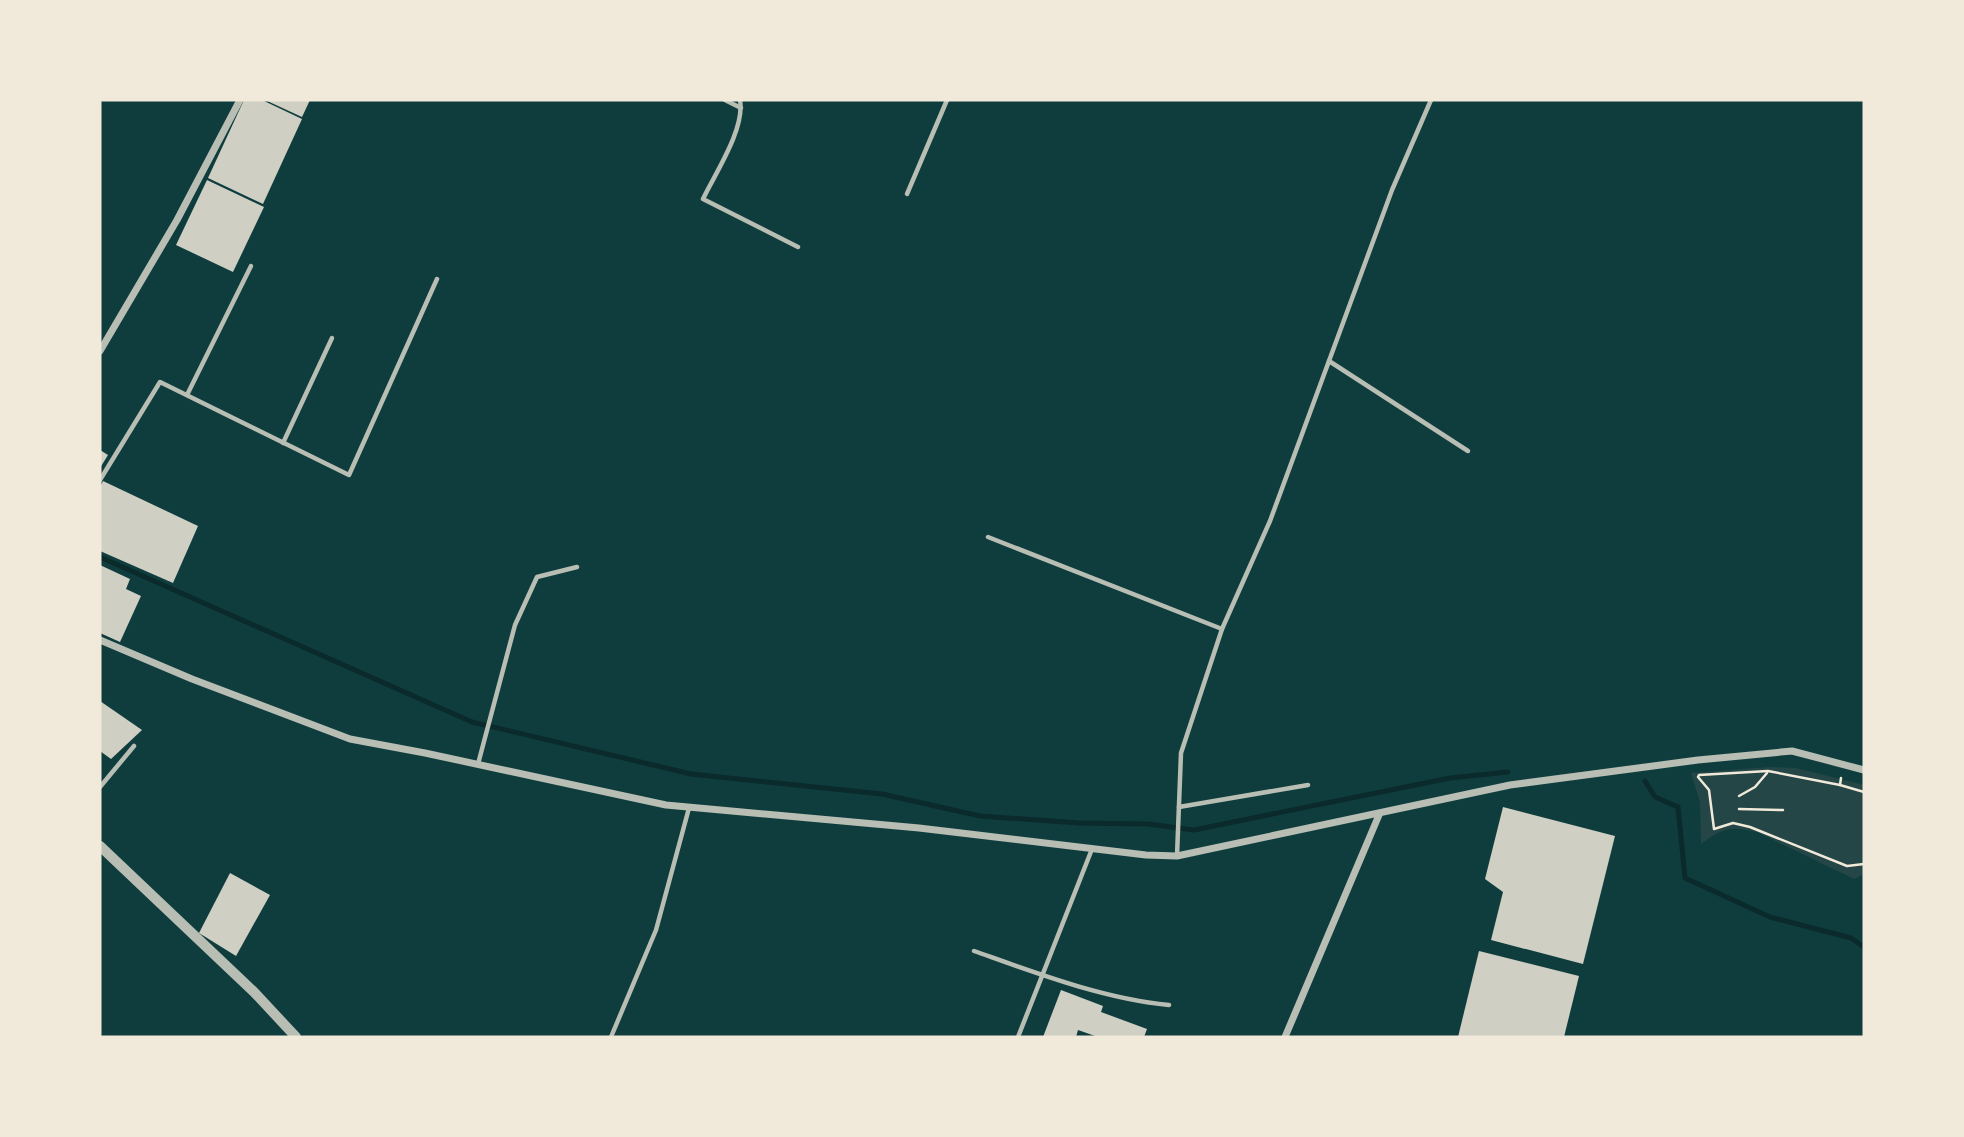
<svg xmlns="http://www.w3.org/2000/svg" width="1964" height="1137" viewBox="0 0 1964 1137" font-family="'Golos Text',sans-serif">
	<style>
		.green { fill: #244646 }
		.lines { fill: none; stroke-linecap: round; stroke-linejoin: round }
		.stream { stroke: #0a2a2b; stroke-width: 5 }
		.building { fill: #cfcfc3 }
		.path { stroke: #f1e9da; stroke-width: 2.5 }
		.service { stroke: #b8beb3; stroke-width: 4.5 }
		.minor { stroke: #b8beb3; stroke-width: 7 }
		.tertiary { stroke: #b8beb3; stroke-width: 10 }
	</style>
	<rect width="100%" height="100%" fill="#0f3d3e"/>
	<path class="green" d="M1770 767 1796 768 1864 785V874L1854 879 1757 832C1731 826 1723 827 1701 844L1700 802 1691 773Z"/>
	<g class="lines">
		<g class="stream">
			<path d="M100 557 472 722 691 774 882 794 980 816 1079 823 1148 824 1194 830 1450 778 1508 772"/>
			<path d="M1645 781 1655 797 1678 807 1685 878 1770 917 1851 938 1864 947"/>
		</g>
	</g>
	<g class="building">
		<path d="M244 100H262L302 119 263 204 208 178Z"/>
		<path d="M265 100H310L302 117Z"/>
		<path d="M207 180 264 207 233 272 176 245Z"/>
		<path d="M100 450 108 455 100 468Z"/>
		<path d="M103 481 198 526 173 583 100 551V487Z"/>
		<path d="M100 565 130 579 126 589 141 596 120 642 100 633Z"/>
		<path d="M100 701 142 730 111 759 100 751Z"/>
		<path d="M1503 807 1615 836 1583 964 1491 940 1503 892 1485 879Z"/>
		<path d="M230 873 270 895 236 956 199 933Z"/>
		<path d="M1479 951 1579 976 1564 1037H1458Z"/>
		<path d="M1061 990 1103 1006 1101 1012 1147 1029 1144 1037H1098L1078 1030 1076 1037H1043Z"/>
	</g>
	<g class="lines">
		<g class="path">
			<path d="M1841 778 1840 785 1864 792"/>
			<path d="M1840 785 1768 771 1699 775 1698 777 1709 790 1714 829 1733 823 1750 827 1847 866 1864 864"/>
			<path d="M1739 796 1755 787 1767 773"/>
			<path d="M1739 809 1783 810"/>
		</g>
		<g class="service">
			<path d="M725 100 741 108"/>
			<path d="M740 100C745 129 716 172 703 199L798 247"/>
			<path d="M907 194 947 100"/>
			<path d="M1329 361 1468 451"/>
			<path d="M187 395 251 266"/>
			<path d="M283 443 332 338"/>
			<path d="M100 480 160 382 349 475 437 279"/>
			<path d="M988 537 1222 629"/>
			<path d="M478 764 515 625 537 577 577 567"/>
			<path d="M100 787 134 746"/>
			<path d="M1179 807 1308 785"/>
			<path d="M1177 856 1181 753 1222 629 1270 521 1392 190 1431 100"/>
			<path d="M974 951C1036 973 1104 999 1169 1005"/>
			<path d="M611 1037 656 930 689 808"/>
			<path d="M1018 1037 1092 849"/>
		</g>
		<g class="minor">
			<path d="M100 351 177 220 240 100"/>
			<path d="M100 640 192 679 350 739 425 753 666 805 919 828 1146 855 1177 856 1510 785 1698 760 1792 751 1864 770"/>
			<path d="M1285 1037 1379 815"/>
		</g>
		<path class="tertiary" d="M100 846 254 992 296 1037"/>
	</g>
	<rect width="1964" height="1137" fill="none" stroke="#f1e9da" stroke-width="203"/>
</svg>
